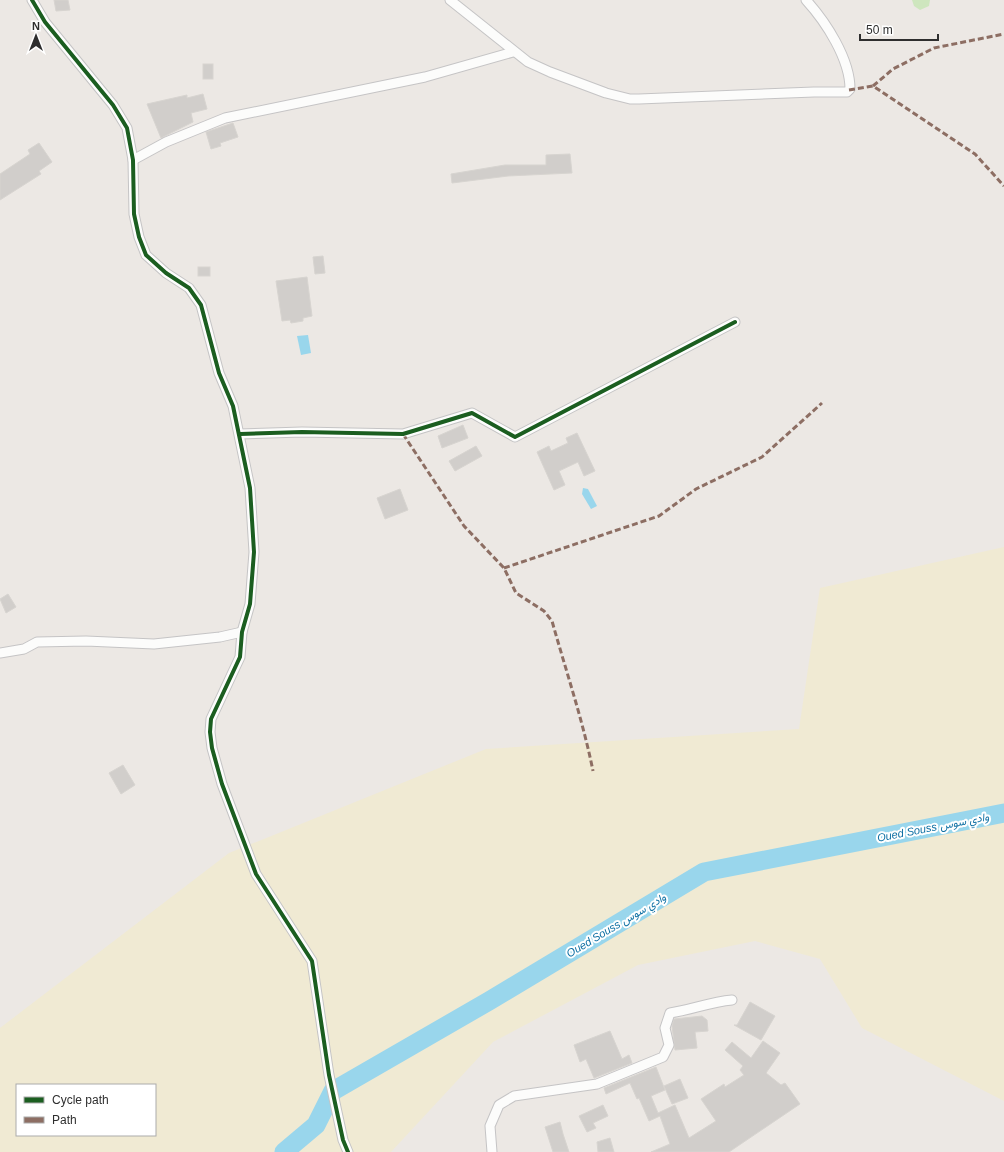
<svg xmlns="http://www.w3.org/2000/svg" width="1004" height="1152" viewBox="0 0 1004 1152" font-family="Helvetica,Vazirmatn,sans-serif">
	<style>
		.green { fill: #cee6be }
		.sand { fill: #f0ead3; fill-rule: evenodd }
		.water { fill: #99d6ec }
		.lines { fill: none; stroke-linecap: round; stroke-linejoin: round }
		.river { stroke: #99d6ec; stroke-width: 19 }
		.building { fill: #d1cecb; stroke: #d7d4d0 }
		.street-casing { stroke: #c5c4c5; stroke-width: 11 }
		.street { stroke: #fcfcfb; stroke-width: 9 }
		.quiet { stroke: #8d6e63; stroke-width: 3; stroke-dasharray: 6 3; stroke-linecap: butt }
		.cycleway-casing { stroke: #fff; stroke-width: 6 }
		.cycleway { stroke: #1b5e20; stroke-width: 4 }
		.labels { text-anchor: middle; stroke-width: 4; stroke-linejoin: round; paint-order: stroke }
		.water-label { font-size: 11px; font-style: italic; fill: #0d6fa3; stroke: #fff }
	</style>
	<rect width="100%" height="100%" fill="#ece8e4"/>
	<path class="green" d="M912 0H930L929 6 920 10 914 6Z"/>
	<path class="sand" d="M1004 547V1101L862 1028 820 959 755 941 638 965 493 1042 391 1152H0V1028L229 853 486 749 799 729 820 588ZM17 1085H155V1135H17Z"/>
	<g class="water">
		<path d="M308 335 311 353 301 355 297 336Z"/>
		<path d="M583 488 588 489 597 506 591 509 582 494Z"/>
	</g>
	<g class="lines">
		<path class="river" d="M284 1152 316 1125 333 1091 489 1001 704 872 1004 813"/>
	</g>
	<g class="building">
		<path d="M54 0H68L70 10 56 11Z"/>
		<rect x="203" y="64" width="10" height="15"/>
		<path d="M203 94 207 109 191 113 193 122 161 138 147 104 187 95V98Z"/>
		<path d="M233 123 238 137 220 143 221 146 211 149 206 132Z"/>
		<path d="M39 143 52 162 39 171 41 174 0 200V174L30 154 28 150Z"/>
		<path d="M570 154 572 173 508 176 452 183 451 174 505 165H546V155Z"/>
		<path d="M323 256 325 273 315 274 313 257Z"/>
		<rect x="198" y="267" width="12" height="9"/>
		<path d="M307 277 312 316 303 318V321L291 323 290 320 282 321 276 281Z"/>
		<path d="M463 425 468 438 442 448 438 436Z"/>
		<path d="M577 433 595 471 584 476 578 462 559 471 565 485 554 490 537 452 549 446 551 451 568 443 566 438Z"/>
		<path d="M476 446 482 456 455 471 449 461Z"/>
		<path d="M400 489 408 510 385 519 377 498Z"/>
		<path d="M8 594 16 607 6 613 0 599Z"/>
		<path d="M123 765 135 785 121 794 109 773Z"/>
		<path d="M750 1002 775 1016 761 1040 734 1025H737Z"/>
		<path d="M702 1016 707 1020 708 1031 695 1032 697 1048 675 1050 672 1026 674 1019Z"/>
		<path d="M610 1031 622 1059 629 1055 632 1063 594 1078 586 1059 580 1062 574 1045Z"/>
		<path d="M763 1041 780 1053 766 1073 781 1085 785 1083 800 1104 729 1152H651L670 1144 660 1116 649 1121 639 1098 637 1099 630 1083 606 1094 604 1088 656 1067 665 1090 651 1096 658 1113 675 1105 689 1138 716 1121 701 1099 724 1084 725 1087 744 1075 740 1070 743 1066 725 1050 732 1042 751 1058Z"/>
		<path d="M680 1079 688 1098 672 1104 664 1086Z"/>
		<path d="M603 1105 608 1116 593 1123 596 1128 587 1132 579 1116Z"/>
		<path d="M560 1122 563 1134 569 1152H553L545 1127Z"/>
		<path d="M610 1138 614 1152H598L597 1142Z"/>
	</g>
	<g class="lines">
		<g class="street-casing">
			<g id="street">
				<path d="M32 0 45 22 113 105 127 128 133 160 134 214 139 237 146 255 166 273 189 288 201 305 219 373 233 406 250 488 254 552 250 604 242 632 240 657 211 719 210 732 212 748 222 784 256 874 312 961 329 1075 343 1140 348 1152"/>
				<path d="M450 0 528 62 550 72 606 93 630 99H639L814 92H847L850 89C850 59 826 22 806 0"/>
				<path d="M133 160 166 142 225 118 425 77 513 52"/>
				<path d="M240 434 302 432 403 434 472 413 515 437 735 322"/>
				<path d="M0 653 24 649 37 642 86 641 154 644 220 637 242 632"/>
				<path d="M492 1152 490 1126 499 1105 514 1096 597 1084 663 1057 669 1045 665 1028 670 1013C691 1010 710 1002 732 1000"/>
			</g>
		</g>
		<use href="#street" class="street"/>
		<g class="quiet">
			<path d="M873 86 893 69 934 48 1004 34"/>
			<path d="M849 90 873 86 975 154 1004 186"/>
			<path d="M403 434 464 526 504 568 516 593 544 611 552 621C566 671 583 721 593 771"/>
			<path d="M504 568 659 516 696 489 762 457 822 403"/>
		</g>
		<g class="cycleway-casing">
			<g id="cycleway">
				<path d="M32 0 45 22 113 105 127 128 133 160 134 214 139 237 146 255 166 273 189 288 201 305 219 373 233 406 250 488 254 552 250 604 242 632 240 657 211 719 210 732 212 748 222 784 256 874 312 961 329 1075 343 1140 348 1152"/>
				<path d="M240 434 302 432 403 434 472 413 515 437 735 322"/>
			</g>
		</g>
		<use href="#cycleway" class="cycleway"/>
	</g>
	<g class="labels">
		<g class="water-label">
			<text transform="translate(933 827) rotate(-11)" y="4">Oued Souss وادي سوس</text>
			<text transform="translate(616 925) rotate(-31)" y="4">Oued Souss وادي سوس</text>
		</g>
	</g>
	<rect x="16" y="1084" width="140" height="52" fill="#ffffff" stroke="#ababab"/>
	<rect x="24" y="1097" width="20" height="6" fill="#1b5e20" stroke="#ababab"/>
	<text x="52" y="1104" font-size="12" fill="#2e2e2e">Cycle path</text>
	<rect x="24" y="1117" width="20" height="6" fill="#8d6e63" stroke="#ababab"/>
	<text x="52" y="1124" font-size="12" fill="#2e2e2e">Path</text>
	<g transform="translate(36 36)" stroke="#ffffff" stroke-width="3" paint-order="stroke">
	<path d="M0-3L7 15L0 10L-7 15Z" fill="#2e2e2e"/>
	<text y="-6" font-size="11" font-weight="bold" text-anchor="middle" fill="#2e2e2e">N</text>
	</g>
	<path d="M860 34v6h78v-6" fill="none" stroke="#2e2e2e" stroke-width="2"/>
	<text x="866" y="34" font-size="12" fill="#2e2e2e" stroke="#ffffff" stroke-width="3" paint-order="stroke">50 m</text>
</svg>
